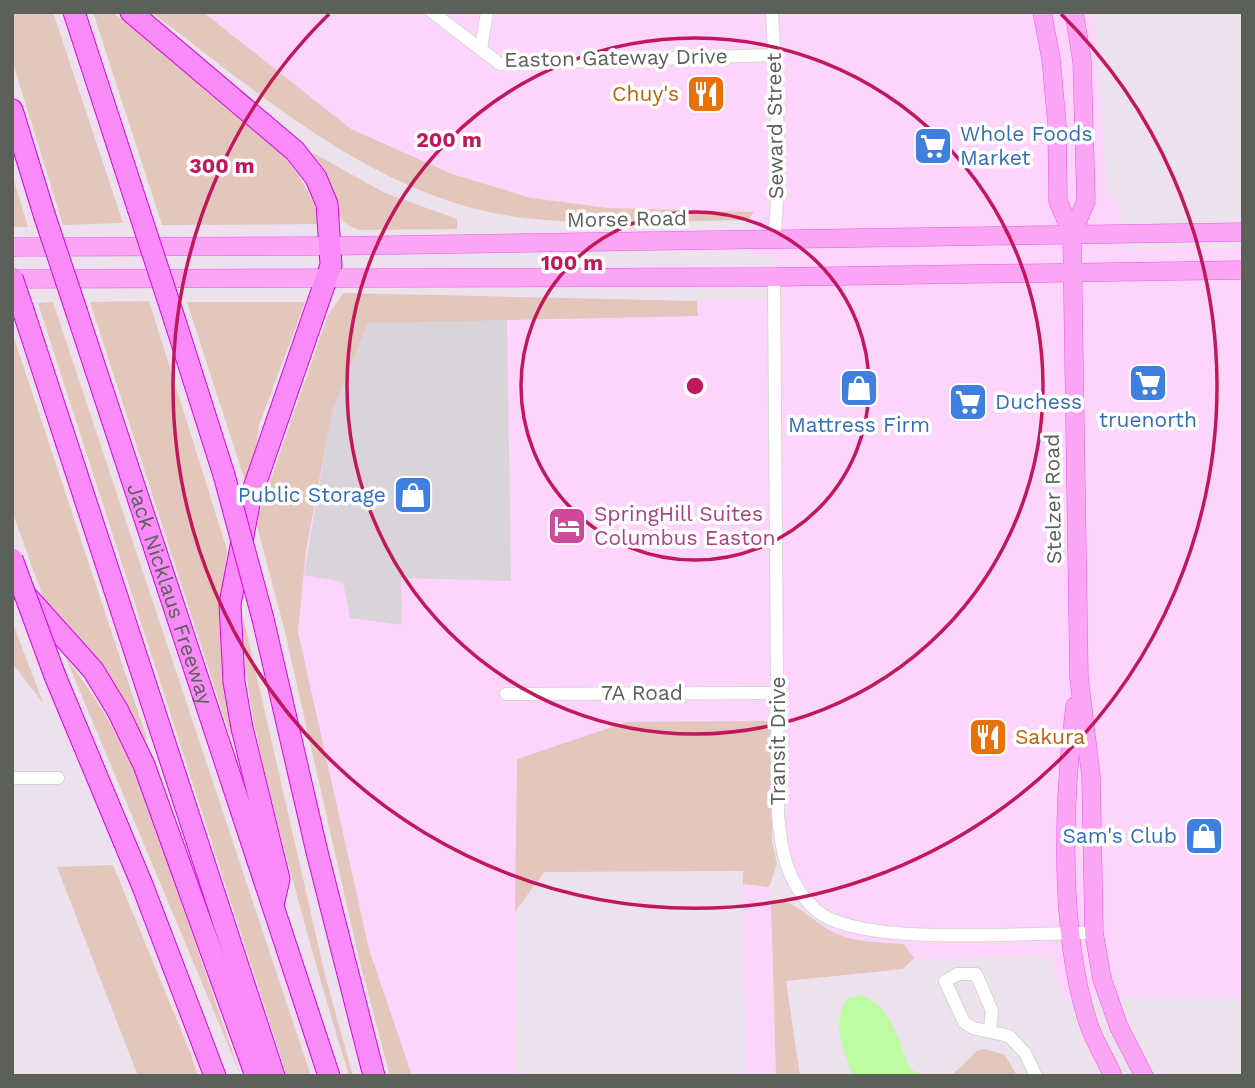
<svg xmlns="http://www.w3.org/2000/svg" width="1255" height="1088" viewBox="0 0 1255 1088" font-family="'Work Sans',sans-serif">
	<style>
		.commercial { fill: #fdd5fc }
		.industrial { fill: #dad3da }
		.green { fill: #e3c7bd }
		.water { fill: #bdfca0 }
		.lines { fill: none; stroke-linecap: round; stroke-linejoin: round }
		.minor-casing { stroke: #d2d8d1; stroke-width: 14 }
		.primary-casing { stroke: #e859ed; stroke-width: 19 }
		.motorway-casing { stroke: #d806e6; stroke-width: 23 }
		.minor { stroke: #fff; stroke-width: 12 }
		.primary { stroke: #fda5f5; stroke-width: 18 }
		.motorway { stroke: #f98afa; stroke-width: 21 }
		.motorway-bridge-casing { stroke: #d806e6; stroke-width: 23; stroke-linecap: butt }
		.motorway-bridge { stroke: #f98afa; stroke-width: 21 }
		.ring { fill: none; stroke: #c2185b; stroke-width: 3.5 }
		.labels { text-anchor: middle; stroke-width: 7; stroke-linejoin: round; paint-order: stroke }
		.street-label { font-size: 21px; fill: #5b6159; stroke: #fff }
		.food-label { font-size: 21px; fill: #c56008; stroke: #fff; text-anchor: end }
		.shop-label { font-size: 21px; fill: #366cbe; stroke: #fff; text-anchor: start }
		.hotel-label { font-size: 21px; fill: #b23c85; stroke: #fff; text-anchor: start }
		.centre { fill: #c2185b; stroke: #fff; stroke-width: 3.5 }
		.ring-label { font-size: 21px; text-anchor: middle; font-weight: bold; fill: #c2185b; stroke: #fff; stroke-width: 7; stroke-linejoin: round; paint-order: stroke }
	</style>
	<rect width="100%" height="100%" fill="#ece1ec"/>
	<g class="commercial">
		<path d="M203 12H1095L1106 183 1119 207 1124 249 1243 248V997L1062 998 1051 956 914 958 903 944 857 940 833 933 799 906 786 885 772 842 517 760 516 1076H412L369 949 298 632 306 550 332 413 368 323 697 316V301L774 300V255H755L748 220 754 212 608 208 531 198 452 174 351 129Z"/>
		<path d="M743 884 769 887 771 902 776 1076H746Z"/>
	</g>
	<path class="industrial" d="M507 319 511 581 401 578 402 625 350 618 343 582 304 575 331 416 368 323Z"/>
	<g class="green">
		<path d="M12 12H53L123 223 63 225 12 60Z"/>
		<path d="M93 12H112C182 67 296 136 322 224L162 225Z"/>
		<path d="M151 12H203L351 129 452 174 531 198 608 208 754 212 748 220C674 221 598 226 524 218 380 201 263 96 151 12Z"/>
		<path d="M313 153 385 193 457 219V229L360 230C331 223 322 183 310 157Z"/>
		<path d="M12 174 28 227H14L12 221Z"/>
		<path d="M344 293 697 301 698 316 368 323 332 413 306 550 298 632 369 949 412 1076H390L359 959 284 628 256 522 328 315Z"/>
		<path d="M149 301 227 550 222 600 235 734 230 735 90 302Z"/>
		<path d="M53 302 311 1076H287L38 303Z"/>
		<path d="M187 302H305L259 425 256 449 245 481Z"/>
		<path d="M12 332 147 739 141 741 85 648 67 623 44 600 12 511Z"/>
		<path d="M243 616 325 975 353 1076H349C325 998 303 919 282 840 263 766 243 693 243 616Z"/>
		<path d="M12 621 43 703 12 663Z"/>
		<path d="M66 658C97 698 121 739 141 786L241 1076Z"/>
		<path d="M771 721 772 842 777 864 769 887 743 884V871L544 872 515 912 517 759 627 722Z"/>
		<path d="M113 865 190 1052 198 1076H138L57 867Z"/>
		<path d="M782 901C803 907 814 923 833 932 854 943 880 942 904 944L914 958 903 969 786 981 800 1076H776L771 902Z"/>
		<path d="M985 1049 1005 1055 1017 1076H951L977 1051Z"/>
	</g>
	<path class="water" d="M860 995C892 1005 898 1041 910 1069L925 1076H853C844 1049 831 1025 847 999Z"/>
	<g class="lines">
		<g class="minor-casing">
			<g id="minor">
				<path d="M432 12 500 64 774 55"/>
				<path d="M772 12C776 87 782 165 774 240"/>
				<path d="M481 49 487 12"/>
				<path d="M774 277 778 815C781 851 787 884 816 910 860 949 1031 931 1094 933"/>
				<path d="M506 694 778 693"/>
				<path d="M12 778H58"/>
				<path d="M990 1030 992 1011 976 974H958L945 981 964 1022 973 1028 1009 1036 1025 1053 1036 1076"/>
			</g>
		</g>
		<g class="primary-casing">
			<g id="primary">
				<path d="M1042 12 1051 59 1057 124 1058 201 1072 234 1079 678 1091 776 1094 933 1102 979 1119 1027 1144 1076"/>
				<path d="M1072 234 1086 201 1082 61 1074 12"/>
				<path d="M12 247 331 246 1243 232"/>
				<path d="M12 279 774 277 1243 270"/>
				<path d="M1075 706C1063 802 1058 936 1090 1028 1096 1044 1106 1060 1113 1076"/>
			</g>
		</g>
		<g class="motorway-casing">
			<g id="motorway">
				<path d="M74 12 138 208"/>
				<path d="M131 12 295 151 316 178 327 204 331 265 250 499 230 604 234 682 242 728 279 879 273 905"/>
				<path d="M12 110 44 214"/>
				<path d="M24 313 274 1076"/>
				<path id="s1" d="M77 313 329 1076"/>
				<path d="M175 321 224 475"/>
				<path d="M23 592 93 670 118 711 144 765 256 1076"/>
				<path d="M263 619 317 852 374 1076"/>
				<path d="M55 676 143 887 215 1076"/>
			</g>
		</g>
		<use href="#minor" class="minor"/>
		<use href="#primary" class="primary"/>
		<use href="#motorway" class="motorway"/>
		<g class="motorway-bridge-casing">
			<g id="motorway-bridge">
				<path d="M138 208 175 321"/>
				<path d="M44 214 77 313"/>
				<path d="M12 278 24 313"/>
				<path d="M224 475 263 619"/>
				<path d="M12 559 55 676"/>
			</g>
		</g>
		<use href="#motorway-bridge" class="motorway-bridge"/>
	</g>
	<g class="ring">
		<circle cx="695" cy="386" r="174"/>
		<circle cx="695" cy="386" r="348"/>
		<path d="M1061 14A522 522 0 1 1 329 14"/>
	</g>
	<defs>
		<g id="restaurant-square" transform="scale(2.0125)"><rect x="-9" y="-9" width="18" height="18" rx="4" fill="#e8710a" stroke="#fff"/><path d="M-5-6h1v4h1v-4h1v4h1v-4h1v5L-1.5 .5V6h-2V.5L-5-1ZM5-6V6H3V1.5H1.5Q1.5-4 5-6Z" fill="#fff"/></g>
		<g id="supermarket-square" transform="scale(2.0125)"><rect x="-9" y="-9" width="18" height="18" rx="4" fill="#3f7fe0" stroke="#fff"/><path d="M-6-5.5h2.5l.6 2H6L4.5 2H-2.5L-4.4-4H-6ZM-1.5 3.2a1.3 1.3 0 1 0 .1 0ZM3 3.2a1.3 1.3 0 1 0 .1 0Z" fill="#fff"/></g>
		<g id="shop-square" transform="scale(2.0125)"><rect x="-9" y="-9" width="18" height="18" rx="4" fill="#3f7fe0" stroke="#fff"/><path d="M-5-2.5h2.3a2.7 3.5 0 0 1 5.4 0H5L5.5 6h-11ZM-1.5-2.5h3a1.5 2.3 0 0 0-3 0Z" fill="#fff"/></g>
		<g id="hotel-square" transform="scale(2.0125)"><rect x="-9" y="-9" width="18" height="18" rx="4" fill="#d1479c" stroke="#fff"/><path d="M-6-4.5h1.5V1H6V5H4.5V3h-9V5H-6ZM-4 0a1.8 1.8 0 1 1 3.6 0ZM.5 0V-2.5h3Q6-2.5 6 0Z" fill="#fff"/></g>
	</defs>
	<g fill-rule="evenodd">
		<use href="#restaurant-square" x="706" y="94"/>
		<use href="#supermarket-square" x="933" y="146"/>
		<use href="#supermarket-square" x="1148" y="383"/>
		<use href="#shop-square" x="859" y="388"/>
		<use href="#supermarket-square" x="968" y="402"/>
		<use href="#shop-square" x="413" y="495"/>
		<use href="#hotel-square" x="567" y="526"/>
		<use href="#restaurant-square" x="988" y="737"/>
		<use href="#shop-square" x="1204" y="836"/>
	</g>
	<g class="labels">
		<g class="street-label">
			<text transform="translate(616 58) rotate(-1)" y="7">Easton Gateway Drive</text>
			<text transform="translate(775 126) rotate(-91)" y="7">Seward Street</text>
			<text transform="translate(627 219) rotate(-1)" y="7">Morse Road</text>
			<text transform="translate(1053 499) rotate(-91)" y="7">Stelzer Road</text>
			<text dy="7" stroke="none"><textPath href="#s1" startOffset="296">Jack Nicklaus Freeway</textPath></text>
			<text x="642" y="700">7A Road</text>
			<text transform="translate(778 741) rotate(-90)" y="7">Transit Drive</text>
		</g>
		<g class="food-label">
			<text x="679" y="101">Chuy's</text>
			<text x="1015" y="744" text-anchor="start">Sakura</text>
		</g>
		<g class="shop-label">
			<text x="960" y="141">Whole Foods<tspan x="960" dy="24">Market</tspan></text>
			<text x="995" y="409">Duchess</text>
			<text x="1148" y="427" text-anchor="middle">truenorth</text>
			<text x="859" y="432" text-anchor="middle">Mattress Firm</text>
			<text x="386" y="502" text-anchor="end">Public Storage</text>
			<text x="1177" y="843" text-anchor="end">Sam's Club</text>
		</g>
		<g class="hotel-label">
			<text x="594" y="521">SpringHill Suites<tspan x="594" dy="24">Columbus Easton</tspan></text>
		</g>
	</g>
	<circle cx="695" cy="386" r="10" class="centre"/>
	<g class="ring-label">
		<text x="449" y="147">200 m</text>
		<text x="222" y="173">300 m</text>
		<text x="572" y="270">100 m</text>
	</g>
	<rect width="1255" height="1088" fill="none" stroke="#5b6159" stroke-width="28"/>
</svg>
